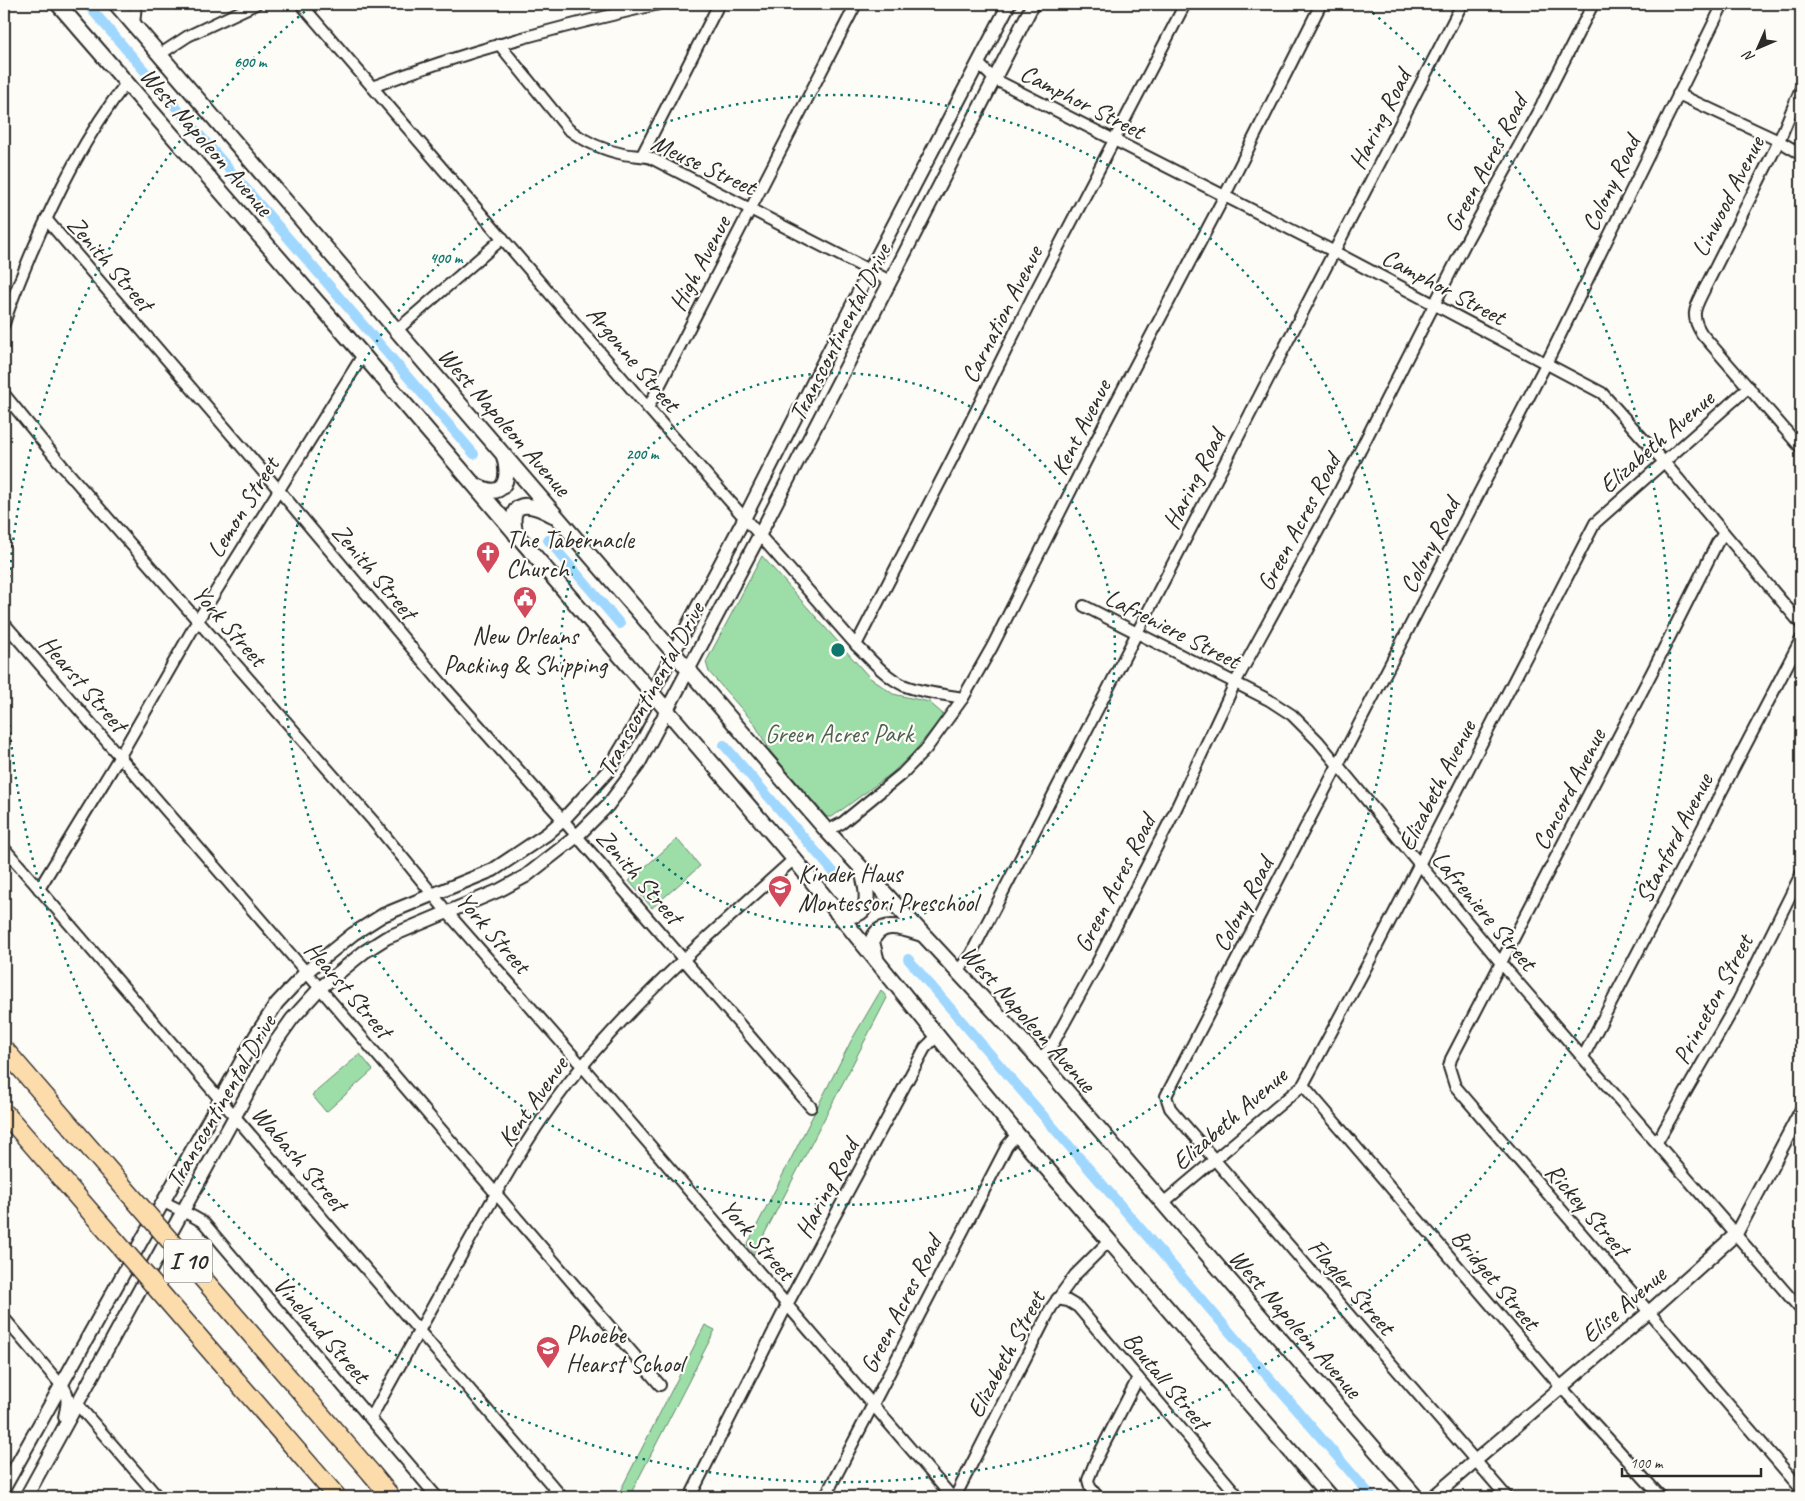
<svg xmlns="http://www.w3.org/2000/svg" width="1805" height="1501" viewBox="0 0 1805 1501" font-family="Caveat,sans-serif">
	<style>
		.green { fill: #9ddea8; stroke: #64846a }
		.lines { fill: none; stroke-linecap: round; stroke-linejoin: round }
		.canal { stroke: #9fd7ff; stroke-width: 10 }
		.minor-casing { stroke: #2b2b2b; stroke-width: 14 }
		.tertiary-casing { stroke: #2b2b2b; stroke-width: 16 }
		.secondary-casing { stroke: #2b2b2b; stroke-width: 18 }
		.motorway-casing { stroke: #2b2b2b; stroke-width: 21 }
		.minor { stroke: #fdfcf7; stroke-width: 10 }
		.tertiary { stroke: #fdfcf7; stroke-width: 12 }
		.secondary { stroke: #fdfcf7; stroke-width: 14 }
		.motorway { stroke: #fddcac; stroke-width: 18 }
		.motorway-bridge-casing { stroke: #2b2b2b; stroke-width: 21; stroke-linecap: butt }
		.motorway-bridge { stroke: #fddcac; stroke-width: 18 }
		.ring { fill: none; stroke: #0f766e; stroke-width: 2.5; stroke-dasharray: 2.5 5 }
		.labels { text-anchor: middle; stroke-width: 4.5; stroke-linejoin: round; paint-order: stroke }
		.shield { fill: #fdfcf7; stroke: #6a6a68; stroke-width: 1 }
		.shield-label { font-size: 24px; font-weight: bold; fill: #2b2b2b }
		.street-label { font-size: 25px; fill: #2b2b2b; stroke: #fdfcf7 }
		.poi-label { font-size: 25px; fill: #2b2b2b; stroke: #fdfcf7; text-anchor: start }
		.park-label { font-size: 25px; fill: #4d6150; stroke: #fdfcf7 }
		.centre { fill: #0f766e; stroke: #fdfcf7; stroke-width: 2.5 }
		.ring-label { font-size: 15px; text-anchor: middle; font-weight: bold; fill: #0f766e; stroke: #fdfcf7; stroke-width: 4.5; stroke-linejoin: round; paint-order: stroke }
	</style>
	<rect width="100%" height="100%" fill="#fdfcf7"/>
	<filter id="ink" filterUnits="userSpaceOnUse"><feTurbulence type="fractalNoise" baseFrequency=".02" numOctaves="2"/><feDisplacementMap in="SourceGraphic" scale="10" xChannelSelector="R" yChannelSelector="G"/><feConvolveMatrix kernelMatrix="1 2 1 2 8 2 1 2 1" color-interpolation-filters="sRGB"/></filter>
	<g filter="url(#ink)">
		<g class="green">
			<path d="M762 556 869 677 893 694 929 702 944 715 911 755 892 773 832 817H827L770 751 754 723 709 672 706 662Z"/>
			<path d="M677 839 700 866 652 908 629 881Z"/>
			<path d="M881 990 887 998 754 1254 747 1245 851 1041Z"/>
			<path d="M360 1054 373 1070 326 1112 312 1095Z"/>
			<path d="M705 1325 715 1330 629 1497H617Z"/>
		</g>
		<g class="lines">
			<g class="canal">
				<path d="M87 4 474 454"/>
				<path d="M548 540 620 624"/>
				<path d="M724 745 836 875"/>
				<path d="M908 959 1372 1497"/>
			</g>
			<g class="minor-casing">
				<g id="minor">
					<path d="M301 4 648 408 856 645C870 658 884 676 903 685 921 693 943 694 963 698"/>
					<path d="M134 25 136 4"/>
					<path d="M499 44 568 129C584 141 603 150 623 154 632 156 641 155 651 158L890 281"/>
					<path d="M159 55 188 36 256 4"/>
					<path d="M978 63 994 79 1335 252 1602 393 1664 462 1801 624"/>
					<path d="M372 87C466 51 562 26 659 4"/>
					<path d="M1801 88 1779 141 1705 288C1696 307 1689 314 1702 334L1801 448"/>
					<path d="M1678 94 1779 141 1801 154"/>
					<path d="M642 155 719 4"/>
					<path d="M46 219 278 489 442 684 563 820 811 1107"/>
					<path d="M4 324C11 301 21 278 30 256 56 195 86 134 127 82"/>
					<path d="M397 330 503 238"/>
					<path d="M4 394 65 469 373 821 447 912 582 1066 952 1497"/>
					<path d="M648 408 856 4"/>
					<path d="M1724 533 1717 543 1653 670 1451 1059 1449 1067 1455 1086 1801 1489"/>
					<path d="M1084 606 1269 700 1292 715 1318 741 1501 963 1801 1310"/>
					<path d="M4 623 306 972 660 1385"/>
					<path d="M856 645 952 459 1035 292 1185 4"/>
					<path d="M827 831 842 823 902 774 926 749 963 698 992 647 1104 425 1224 197 1321 4"/>
					<path d="M4 848 562 1497"/>
					<path d="M39 889 120 756 198 620 363 355"/>
					<path d="M958 971 971 954 1462 4"/>
					<path d="M1583 1057 1801 639"/>
					<path d="M1039 1059 1050 1049 1094 969 1174 813 1235 683 1336 498 1468 238 1540 108 1593 4"/>
					<path d="M1303 1085 1561 1387 1661 1497"/>
					<path d="M1657 1142 1738 1001 1801 874"/>
					<path d="M164 1202C177 1209 191 1214 204 1223L437 1497"/>
					<path d="M1163 1203 1303 1085 1371 958 1595 523 1749 387"/>
					<path d="M1057 1299 1068 1301 1078 1307 1239 1497"/>
					<path d="M4 1318 61 1385"/>
					<path d="M77 1404 158 1497"/>
					<path d="M371 1418C403 1359 436 1301 468 1243 502 1182 537 1119 583 1065 646 989 721 925 794 859"/>
					<path d="M690 1497 787 1305 925 1048 937 1036"/>
					<path d="M825 1497 1007 1146 1017 1134"/>
					<path d="M955 1497 1051 1308 1075 1275 1109 1241"/>
					<path d="M1098 1497 1090 1487 1088 1480 1095 1462 1138 1378"/>
					<path d="M1507 1497 1175 1114 1170 1108 1166 1096 1546 364 1723 4"/>
				</g>
			</g>
			<g class="tertiary-casing">
				<g id="tertiary">
					<path d="M61 1385C70 1396 68 1404 65 1417"/>
					<path d="M4 1488 256 1035 277 1003 306 972 353 934 383 915 493 870 547 834 563 820 608 771 632 731 744 519 870 270 1009 4"/>
					<path d="M26 1497 275 1043 292 1019 320 988 364 952 386 938 500 890 526 876 577 836 608 805 638 765 759 536 1033 4"/>
					<path d="M1433 1497 1649 1312 1736 1234 1801 1111"/>
				</g>
			</g>
			<g class="secondary-casing">
				<g id="secondary">
					<path d="M58 4 363 355 794 859 1017 1134 1330 1497"/>
					<path d="M116 4 827 831 1039 1059 1416 1497"/>
					<path d="M474 484C502 501 511 483 504 456"/>
					<path d="M516 535C506 498 529 502 553 515"/>
					<path d="M837 913C873 923 869 895 862 871"/>
					<path d="M876 958 872 942C879 918 905 929 922 934"/>
				</g>
			</g>
			<g class="motorway-casing">
				<path id="motorway" d="M372 1474 391 1497"/>
			</g>
			<use href="#minor" class="minor"/>
			<use href="#tertiary" class="tertiary"/>
			<use href="#secondary" class="secondary"/>
			<use href="#motorway" class="motorway"/>
			<g class="motorway-bridge-casing">
				<g id="motorway-bridge">
					<path d="M4 1049 372 1474"/>
					<path d="M4 1112 337 1497"/>
				</g>
			</g>
			<use href="#motorway-bridge" class="motorway-bridge"/>
		</g>
	</g>
	<g class="ring">
		<circle cx="838" cy="650" r="277"/>
		<circle cx="838" cy="650" r="555"/>
		<path d="M1367 8A832 832 0 1 1 309 8"/>
	</g>
	<defs>
		<g id="church-pin" transform="scale(1.25)"><path d="M0 17L-7.5 6A9.5 9.5 0 1 1 7.5 6Z" fill="#d1495b" stroke="#fdfcf7"/><path d="M-1.2-6h2.4v3.5h3.3v2.4h-3.3V6h-2.4V-.1h-3.3v-2.4h3.3Z" fill="#fff"/></g>
		<g id="civic-pin" transform="scale(1.25)"><path d="M0 17L-7.5 6A9.5 9.5 0 1 1 7.5 6Z" fill="#d1495b" stroke="#fdfcf7"/><path d="M-.6-6.5H3V-4.5H.6V-3L4-1V1h2V6H-6V1h2V-1L-.6-3ZM-1.2 2.5V6h2.4V2.5Z" fill="#fff"/></g>
		<g id="school-pin" transform="scale(1.25)"><path d="M0 17L-7.5 6A9.5 9.5 0 1 1 7.5 6Z" fill="#d1495b" stroke="#fdfcf7"/><path d="M0-5L7-2L0 1L-7-2ZM-4 1L0 2.5L4 1V4Q0 6-4 4Z" fill="#fff"/></g>
	</defs>
	<g fill-rule="evenodd">
		<use href="#church-pin" x="488" y="553"/>
		<use href="#civic-pin" x="525" y="598"/>
		<use href="#school-pin" x="780" y="887"/>
		<use href="#school-pin" x="548" y="1348"/>
	</g>
	<g class="labels">
		<rect class="shield" x="164" y="1239.5" width="48" height="43" rx="4"/>
		<g class="shield-label">
			<text x="188" y="1269">I 10</text>
		</g>
		<g class="street-label">
			<text transform="translate(1083 101) rotate(27)" y="9">Camphor Street</text>
			<text transform="translate(1379 119) rotate(-63)" y="9">Haring Road</text>
			<text transform="translate(207 141) rotate(49)" y="9">West Napoleon Avenue</text>
			<text transform="translate(1485 163) rotate(-62)" y="9">Green Acres Road</text>
			<text transform="translate(704 164) rotate(25)" y="9">Meuse Street</text>
			<text transform="translate(1610 183) rotate(-64)" y="9">Colony Road</text>
			<text transform="translate(1727 196) rotate(-63)" y="9">Linwood Avenue</text>
			<text transform="translate(111 263) rotate(49)" y="9">Zenith Street</text>
			<text transform="translate(699 263) rotate(-62)" y="9">High Avenue</text>
			<text transform="translate(1444 286) rotate(28)" y="9">Camphor Street</text>
			<text transform="translate(1001 314) rotate(-63)" y="9">Carnation Avenue</text>
			<text transform="translate(839 332) rotate(-63)" y="9">Transcontinental Drive</text>
			<text transform="translate(634 358) rotate(50)" y="9">Argonne Street</text>
			<text transform="translate(505 421) rotate(49)" y="9">West Napoleon Avenue</text>
			<text transform="translate(1080 427) rotate(-63)" y="9">Kent Avenue</text>
			<text transform="translate(1656 441) rotate(-41)" y="9">Elizabeth Avenue</text>
			<text transform="translate(1193 479) rotate(-63)" y="9">Haring Road</text>
			<text transform="translate(242 507) rotate(-58)" y="9">Lemon Street</text>
			<text transform="translate(1298 522) rotate(-62)" y="9">Green Acres Road</text>
			<text transform="translate(1429 545) rotate(-63)" y="9">Colony Road</text>
			<text transform="translate(375 571) rotate(50)" y="9">Zenith Street</text>
			<text transform="translate(230 625) rotate(49)" y="9">York Street</text>
			<text transform="translate(1173 628) rotate(27)" y="9">Lafreniere Street</text>
			<text transform="translate(84 683) rotate(49)" y="9">Hearst Street</text>
			<text transform="translate(650 689) rotate(-61)" y="9">Transcontinental Drive</text>
			<text transform="translate(1436 785) rotate(-63)" y="9">Elizabeth Avenue</text>
			<text transform="translate(1568 789) rotate(-63)" y="9">Concord Avenue</text>
			<text transform="translate(1673 838) rotate(-63)" y="9">Stanford Avenue</text>
			<text transform="translate(640 876) rotate(49)" y="9">Zenith Street</text>
			<text transform="translate(1114 883) rotate(-63)" y="9">Green Acres Road</text>
			<text transform="translate(1242 904) rotate(-62)" y="9">Colony Road</text>
			<text transform="translate(1485 910) rotate(50)" y="9">Lafreniere Street</text>
			<text transform="translate(494 932) rotate(49)" y="9">York Street</text>
			<text transform="translate(349 989) rotate(49)" y="9">Hearst Street</text>
			<text transform="translate(1712 999) rotate(-62)" y="9">Princeton Street</text>
			<text transform="translate(1029 1018) rotate(48)" y="9">West Napoleon Avenue</text>
			<text transform="translate(220 1101) rotate(-60)" y="9">Transcontinental Drive</text>
			<text transform="translate(532 1101) rotate(-55)" y="9">Kent Avenue</text>
			<text transform="translate(1229 1118) rotate(-41)" y="9">Elizabeth Avenue</text>
			<text transform="translate(300 1158) rotate(49)" y="9">Wabash Street</text>
			<text transform="translate(826 1188) rotate(-62)" y="9">Haring Road</text>
			<text transform="translate(1588 1209) rotate(49)" y="9">Rickey Street</text>
			<text transform="translate(758 1239) rotate(49)" y="9">York Street</text>
			<text transform="translate(1496 1279) rotate(50)" y="9">Bridget Street</text>
			<text transform="translate(1352 1286) rotate(49)" y="9">Flagler Street</text>
			<text transform="translate(900 1304) rotate(-63)" y="9">Green Acres Road</text>
			<text transform="translate(1623 1304) rotate(-41)" y="9">Elise Avenue</text>
			<text transform="translate(1296 1323) rotate(49)" y="9">West Napoleon Avenue</text>
			<text transform="translate(322 1329) rotate(49)" y="9">Vineland Street</text>
			<text transform="translate(1005 1354) rotate(-62)" y="9">Elizabeth Street</text>
			<text transform="translate(1167 1380) rotate(50)" y="9">Boutall Street</text>
		</g>
		<g class="poi-label">
			<text x="506" y="548">The Tabernacle<tspan x="506" dy="29">Church</tspan></text>
			<text x="525" y="644" text-anchor="middle">New Orleans<tspan x="525" dy="29">Packing &amp; Shipping</tspan></text>
			<text x="798" y="882">Kinder Haus<tspan x="798" dy="29">Montessori Preschool</tspan></text>
			<text x="566" y="1343">Phoebe<tspan x="566" dy="29">Hearst School</tspan></text>
		</g>
		<g class="park-label">
			<text x="839" y="742">Green Acres Park</text>
		</g>
	</g>
	<circle cx="838" cy="650" r="8" class="centre"/>
	<g class="ring-label">
		<text x="250" y="67">600 m</text>
		<text x="446" y="263">400 m</text>
		<text x="642" y="459">200 m</text>
	</g>
	<rect width="1805" height="1501" fill="none" stroke="#fdfcf7" stroke-width="20"/>
	<rect x="10" y="10" width="1785" height="1481" fill="none" stroke="#2b2b2b" stroke-width="2" filter="url(#ink)"/>
	<g transform="translate(1758 48) rotate(225)" stroke="#fdfcf7" stroke-width="4" paint-order="stroke">
	<path d="M0-4L9 19L0 12L-9 19Z" fill="#2b2b2b"/>
	<text y="-8" font-size="14" font-weight="bold" text-anchor="middle" fill="#2b2b2b">N</text>
	</g>
	<path d="M1622 1468v8h139v-8" fill="none" stroke="#2b2b2b" stroke-width="2.5"/>
	<text x="1630" y="1468" font-size="15" fill="#2b2b2b" stroke="#fdfcf7" stroke-width="4" paint-order="stroke">100 m</text>
</svg>
